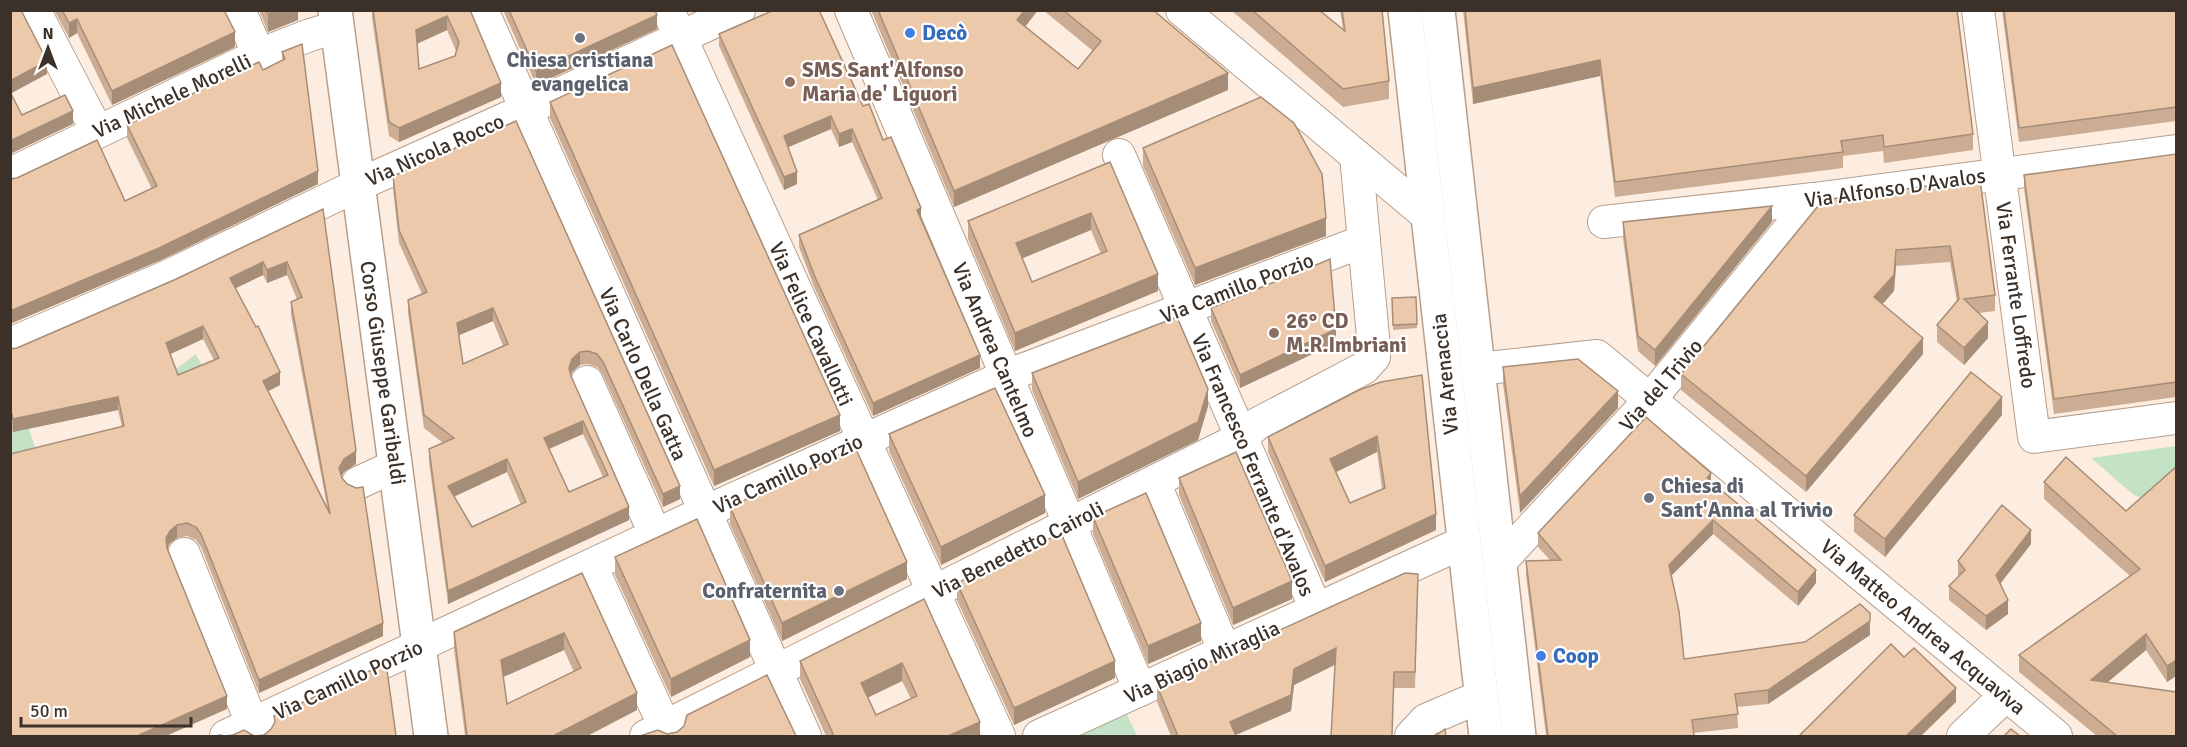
<svg xmlns="http://www.w3.org/2000/svg" width="2187" height="747" viewBox="0 0 2187 747" font-family="Signika,sans-serif">
	<style>
		.green { fill: #c4e2c5 }
		.lines { fill: none; stroke-linecap: round; stroke-linejoin: round }
		.minor-casing { stroke: #b79f8c; stroke-width: 34 }
		.major-casing { stroke: #b79f8c; stroke-width: 36 }
		.minor { stroke: #fff; stroke-width: 32 }
		.major { stroke: #fff; stroke-width: 33 }
		.wall { fill: #ccad93; fill-rule: evenodd }
		.shaded-wall { fill: #a68d78 }
		.building { fill: #edc9ab; stroke: #a68d78; stroke-width: 1.5; fill-rule: evenodd }
		.shop-dot { fill: #3f7fe0; stroke: #fff; stroke-width: 2 }
		.worship-dot { fill: #6b7280; stroke: #fff; stroke-width: 2 }
		.education-dot { fill: #8d6e63; stroke: #fff; stroke-width: 2 }
		.labels { text-anchor: middle; stroke-width: 4.5; stroke-linejoin: round; paint-order: stroke }
		.shop-label { font-size: 21px; font-weight: bold; fill: #366cbe; stroke: #fff; text-anchor: start }
		.worship-label { font-size: 21px; font-weight: bold; fill: #5b616d; stroke: #fff }
		.education-label { font-size: 21px; font-weight: bold; fill: #785e54; stroke: #fff; text-anchor: start }
		.street-label { font-size: 21px; fill: #3b3129; stroke: #fff }
	</style>
	<rect width="100%" height="100%" fill="#fdede1"/>
	<g class="green">
		<path d="M196 354 207 376 178 388 172 372Z"/>
		<path d="M10 424 29 429 39 460 10 459Z"/>
		<path d="M2176 446V473L2142 498 2134 495 2091 458Z"/>
		<path d="M1125 710 1137 736H1068Z"/>
	</g>
	<g class="lines">
		<g class="minor-casing">
			<g id="minor">
				<path d="M34 10 97 131"/>
				<path d="M239 10 259 55"/>
				<path d="M482 10 805 736"/>
				<path d="M668 10 999 736"/>
				<path d="M851 10 1140 690"/>
				<path d="M1182 10 1428 216"/>
				<path d="M1978 10 2034 437 2176 418"/>
				<path d="M1119 155 1316 609"/>
				<path d="M10 174 259 55 310 35 337 27"/>
				<path d="M1604 222 1814 199 2176 151"/>
				<path d="M10 344 166 277 358 185 525 110 739 10"/>
				<path d="M1478 369 1597 356 2056 736"/>
				<path d="M587 382 656 536"/>
				<path d="M1154 482 1225 652"/>
				<path d="M358 483 395 466"/>
				<path d="M184 554 257 736"/>
				<path d="M1500 562 1649 401 1814 199"/>
				<path d="M591 566 669 736"/>
				<path d="M226 736 694 517 1006 376 1364 241"/>
				<path d="M646 736 1241 438 1257 424 1364 368 1374 357V347L1356 156"/>
				<path d="M1039 736 1464 542"/>
				<path d="M1411 736 1426 720 1482 696"/>
				<path d="M1963 736 2006 695"/>
			</g>
		</g>
		<g class="major-casing">
			<g id="major">
				<path d="M335 10 431 736"/>
				<path d="M1405 10 1486 736"/>
				<path d="M1438 10 1519 736"/>
			</g>
		</g>
		<use href="#minor" class="minor"/>
		<use href="#major" class="major"/>
	</g>
	<g class="wall">
		<path d="M54 10H224L235 47 112 105 77 33 69 38Z"/>
		<path d="M259 10H298V20L268 32Z"/>
		<path d="M372 10H470L501 97 399 142 389 136 372 18ZM447 30 456 51 455 56 419 69 417 44Z"/>
		<path d="M503 10H655L657 29 536 85Z"/>
		<path d="M871 10H1038L1025 27 1078 69 1093 51 1043 10H1153L1228 90 954 207Z"/>
		<path d="M1231 10H1319L1343 29 1340 10H1382L1389 81V99L1343 107Z"/>
		<path d="M1463 10H1957L1973 134V150L1884 163 1883 151 1843 156V168L1615 197 1600 76 1473 104Z"/>
		<path d="M2002 10H2176V121L2019 142Z"/>
		<path d="M719 34 863 106 883 140 921 220 980 368 873 416 815 289 799 247V235L878 200 852 142 839 147 831 129 788 147 797 184 784 190 719 46Z"/>
		<path d="M302 44 318 184 159 261 125 201 152 189 127 138V125L263 70 282 60V52Z"/>
		<path d="M550 102 840 431 714 486 550 118Z"/>
		<path d="M516 121 680 499 663 507 603 375 597 367 588 364 580 365 572 372 571 376 629 520 448 604 429 462V449L443 443 424 428 408 313V300L422 294 399 243 393 189V176ZM493 321 503 346 463 364 459 335ZM583 434 603 477 569 492 549 449ZM507 472 521 505 472 527 454 497Z"/>
		<path d="M1143 148 1326 236 1195 285 1143 166Z"/>
		<path d="M2176 154V397L2054 414 2024 189V175Z"/>
		<path d="M1110 162 1158 291 1015 351 968 239V221ZM1091 230 1101 254 1032 282 1022 258Z"/>
		<path d="M1980 179 1995 295V311L1979 313 1988 338 1964 365 1937 342V325L1957 302 1950 262 1896 266 1894 291 1882 304 1923 354 1806 492 1681 390V374Z"/>
		<path d="M323 209 356 464 344 472 341 476 383 636 259 693 201 547 196 540 187 536 177 538 170 543 167 548 227 709 122 427 118 410 13 432 11 424H10V349L17 348 174 280ZM263 275 267 283 287 275 297 299 291 302V315L327 506 268 391 280 385 235 288ZM203 339 214 360 178 375 170 354Z"/>
		<path d="M1623 222H1772L1655 366 1638 351 1623 238Z"/>
		<path d="M1392 298 1417 324V328L1393 330Z"/>
		<path d="M1211 308 1336 343 1240 388 1211 321Z"/>
		<path d="M1503 367 1618 408 1520 513 1503 384Z"/>
		<path d="M1032 373 1208 406 1198 440 1078 499 1032 390Z"/>
		<path d="M1359 390 1436 530 1325 582 1268 452V437ZM1377 452 1382 489 1350 503 1336 472Z"/>
		<path d="M2002 415 1885 557 1854 532V515Z"/>
		<path d="M889 434 1045 513 941 565 889 451Z"/>
		<path d="M2176 467V676L2167 682 2146 650 2108 682 2176 736H2097L2019 672V655L2130 576 2044 499V482L2126 511Z"/>
		<path d="M1179 478 1292 599 1233 625 1179 495Z"/>
		<path d="M1711 481 1816 583 1798 606 1713 534 1671 576 1684 659 1870 635 1768 704 1737 707 1738 728 1693 733 1694 736H1546L1526 575V561L1550 560 1538 547V533Z"/>
		<path d="M730 507 907 579 782 641 730 524Z"/>
		<path d="M1093 517 1201 641 1148 664 1093 534Z"/>
		<path d="M2031 544 2000 584 2008 614 1986 630 1949 600V586L1959 576 1958 575V561Z"/>
		<path d="M615 557 750 657 671 697 615 575Z"/>
		<path d="M582 573 637 710 587 736H465L454 649V632ZM564 650 574 672 507 704 503 677Z"/>
		<path d="M957 583 1115 678 1014 725 957 600Z"/>
		<path d="M1418 590 1415 688H1394L1335 665 1294 685 1291 711 1236 735V736H1171L1157 702V686Z"/>
		<path d="M924 599 980 736H826L800 679V661ZM902 681 911 699 876 715 868 697Z"/>
	</g>
	<g class="shaded-wall">
		<path d="M278 10H298V20L268 32V14Z"/>
		<path d="M1025 10H1038L1017 37V20Z"/>
		<path d="M657 15V29L536 85V71Z"/>
		<path d="M447 16V30L416 44V30Z"/>
		<path d="M77 19V33L69 38V23Z"/>
		<path d="M235 32V47L112 105V91Z"/>
		<path d="M1600 60V76L1473 104V88Z"/>
		<path d="M47 61V74L10 94V81Z"/>
		<path d="M1228 73V90L954 207V191Z"/>
		<path d="M501 83V97L399 142V128Z"/>
		<path d="M73 111V124L10 154V141Z"/>
		<path d="M831 116V129L784 149V136Z"/>
		<path d="M852 129V142L839 147V134Z"/>
		<path d="M318 171V184L159 261 10 324V311Z"/>
		<path d="M797 172V184L784 190V177Z"/>
		<path d="M1772 206V222L1655 366V350Z"/>
		<path d="M921 208V221L917 210Z"/>
		<path d="M1091 213V230L1016 261V243Z"/>
		<path d="M1326 218V236L1195 285V268Z"/>
		<path d="M1896 250V266L1894 291 1874 314V297Z"/>
		<path d="M263 262V275L230 291V278Z"/>
		<path d="M287 262V275L267 283V270Z"/>
		<path d="M1158 274V291L1015 351V333Z"/>
		<path d="M493 308V321L457 336V323Z"/>
		<path d="M1988 322V338L1964 365V348Z"/>
		<path d="M203 326V339L166 356V343Z"/>
		<path d="M1336 329V343L1240 388V375Z"/>
		<path d="M1923 338V354L1806 492V476Z"/>
		<path d="M580 352V365L572 372 569 381V368L572 359Z"/>
		<path d="M980 355V368L873 416V403Z"/>
		<path d="M280 372V385L263 394V381Z"/>
		<path d="M1208 389V406L1198 440 1078 499V482Z"/>
		<path d="M1618 391V408L1520 513V496Z"/>
		<path d="M118 397V410L13 432V419Z"/>
		<path d="M2002 397V415L1885 557V539Z"/>
		<path d="M840 415V431L714 486V470Z"/>
		<path d="M583 421V434L544 451V438Z"/>
		<path d="M1377 436V452L1330 475V459Z"/>
		<path d="M356 451V464L344 472 339 481V468L344 459Z"/>
		<path d="M507 459V472L448 499V486Z"/>
		<path d="M1711 473V486L1707 478Z"/>
		<path d="M680 486V499L663 507V494Z"/>
		<path d="M1045 495V513L941 565V547Z"/>
		<path d="M629 507V520L448 604V591Z"/>
		<path d="M1436 514V530L1325 582V566Z"/>
		<path d="M1713 520V534L1669 578V565Z"/>
		<path d="M177 525V538L170 543 166 551V538L170 531Z"/>
		<path d="M2031 530V544L1996 589V575Z"/>
		<path d="M907 562V579L782 641V623Z"/>
		<path d="M1816 570V583L1798 606V592Z"/>
		<path d="M1292 581V599L1233 625V608Z"/>
		<path d="M2008 600V614L1986 630V616Z"/>
		<path d="M1870 621V635L1768 704V690Z"/>
		<path d="M383 623V636L259 693V680Z"/>
		<path d="M1201 623V641L1148 664V646Z"/>
		<path d="M564 633V650L501 678V660Z"/>
		<path d="M2146 634V650L2091 696V680Z"/>
		<path d="M750 640V657L671 697V679Z"/>
		<path d="M1336 648V664L1294 685 1291 711 1233 736 1230 722 1294 669Z"/>
		<path d="M2176 660V676L2167 682V666Z"/>
		<path d="M1115 661V678L1014 725V708Z"/>
		<path d="M902 663V681L861 701V683Z"/>
		<path d="M1956 688V702L1921 736H1906Z"/>
		<path d="M637 693V710L587 736H553Z"/>
		<path d="M227 696V709L166 736H137Z"/>
		<path d="M980 722V736H948Z"/>
	</g>
	<g class="building">
		<path d="M21 10 47 61 10 81V11Z"/>
		<path d="M62 10H224L235 32 112 91 77 19 69 23Z"/>
		<path d="M267 10H278L268 14Z"/>
		<path d="M373 10H470L501 83 399 128 389 122ZM447 16 459 42 455 56 419 69 416 30Z"/>
		<path d="M509 10H655L657 15 536 71Z"/>
		<path d="M774 10H819L863 106 869 104 883 140 891 137 921 208 917 210 980 355 873 403 815 277 799 235 882 198 852 129 839 134 831 116 784 136 797 172 784 177 719 34Z"/>
		<path d="M878 10H1025L1017 20 1078 69 1101 41 1063 10H1153L1228 73 954 191Z"/>
		<path d="M1252 10H1319L1345 31 1342 10H1382L1389 81 1343 89Z"/>
		<path d="M1465 10H1957L1973 134 1884 147 1883 135 1841 141 1843 152 1615 182 1600 60 1473 88Z"/>
		<path d="M2004 10H2176V107L2019 128Z"/>
		<path d="M302 44 318 171 159 248 10 311V179L17 178 97 140 125 201 157 186 127 125 259 62 263 70 285 59 282 52Z"/>
		<path d="M672 45 840 415 714 470 550 102Z"/>
		<path d="M10 92 22 115 65 95 73 111 10 141Z"/>
		<path d="M1261 97 1294 123 1322 174 1326 218 1195 268 1143 148Z"/>
		<path d="M516 121 680 486 663 494 603 362 597 354 588 351 580 352 572 359 569 368 571 376 629 507 448 591 429 449 454 438 424 415 408 300 427 292 399 230 393 176ZM493 308 508 344 463 364 457 323ZM583 421 608 475 569 492 544 438ZM507 459 526 502 472 527 448 486Z"/>
		<path d="M2176 154V382L2054 399 2024 175Z"/>
		<path d="M1110 162 1158 274 1015 333 968 221ZM1091 213 1107 251 1032 282 1016 243Z"/>
		<path d="M1980 179 1995 295 1964 299 1988 322 1964 348 1937 325 1959 299 1950 246 1896 250 1894 275 1874 297 1923 338 1806 476 1681 374 1823 200Z"/>
		<path d="M1772 206 1655 350 1638 336 1623 222Z"/>
		<path d="M323 209 356 451 344 459 339 468 342 478 347 484 356 488 363 487 383 623 259 680 201 534 196 527 187 523 177 525 170 531 166 538 167 548 227 696 137 736H10V454L124 426 118 397 13 419 11 411H10V349L17 348 174 280ZM263 262 267 270 287 262 302 297 291 302 330 514 263 381 280 372 258 326 256 327 230 278ZM203 326 219 358 178 375 166 343Z"/>
		<path d="M1330 259 1336 329 1240 375 1211 308Z"/>
		<path d="M1416 297 1417 324 1393 325 1392 298Z"/>
		<path d="M1177 317 1208 389 1198 422 1078 482 1032 373Z"/>
		<path d="M1578 359 1618 391 1520 496 1503 367Z"/>
		<path d="M1971 372 2002 397 1885 539 1854 515Z"/>
		<path d="M1422 375 1436 514 1325 566 1268 437 1359 390 1381 382ZM1377 436 1385 488 1350 503 1330 459Z"/>
		<path d="M995 388 1045 495 941 547 889 434Z"/>
		<path d="M1646 417 1711 473 1707 478 1816 570 1798 592 1713 520 1669 565 1679 611 1684 659 1805 642 1860 604 1870 613V621L1768 690 1735 694 1738 714 1692 720 1694 736H1548L1526 561 1561 560 1538 533Z"/>
		<path d="M855 447 907 562 782 623 730 507Z"/>
		<path d="M1236 452 1292 581 1233 608 1179 478Z"/>
		<path d="M2066 457 2126 511 2176 467V660L2167 666 2146 634 2091 680 2176 692V736H2117L2019 655 2140 569 2044 482Z"/>
		<path d="M1146 493 1201 623 1148 646 1093 517Z"/>
		<path d="M2002 505 2031 530 1996 575 2008 600 1986 616 1949 586 1965 570 1958 561Z"/>
		<path d="M697 519 750 640 671 679 615 557Z"/>
		<path d="M1061 533 1115 661 1014 708 957 583Z"/>
		<path d="M582 573 637 693 553 736H467L454 632ZM564 633 581 668 507 704 501 660Z"/>
		<path d="M1405 573 1418 574 1415 672H1394L1392 736H1331L1336 648 1294 669 1291 695 1230 722 1236 736H1178L1157 686Z"/>
		<path d="M924 599 980 722 948 736H834L800 661ZM902 663 917 696 876 715 861 683Z"/>
		<path d="M1891 644 1904 657 1914 648 1956 688 1906 736H1799Z"/>
		<path d="M380 666 387 670 396 736H215L220 735 225 736 233 735 244 730 254 736 264 735 271 729 275 722 274 716Z"/>
		<path d="M767 675 796 736H640L658 730 667 734 677 732 684 726 687 715Z"/>
		<path d="M1445 729 1446 736H1435Z"/>
		<path d="M2011 729 2020 736H2004Z"/>
	</g>
	<g class="shop-dot">
		<circle cx="910" cy="33" r="6"/>
		<circle cx="1541" cy="656" r="6"/>
	</g>
	<g class="worship-dot">
		<circle cx="580" cy="38" r="6"/>
		<circle cx="1649" cy="498" r="6"/>
		<circle cx="839" cy="591" r="6"/>
	</g>
	<g class="education-dot">
		<circle cx="790" cy="82" r="6"/>
		<circle cx="1274" cy="333" r="6"/>
	</g>
	<g class="labels">
		<g class="shop-label">
			<text x="922" y="40">Decò</text>
			<text x="1553" y="663">Coop</text>
		</g>
		<g class="worship-label">
			<text x="580" y="67">Chiesa cristiana<tspan x="580" dy="24">evangelica</tspan></text>
			<text x="1661" y="493" text-anchor="start">Chiesa di<tspan x="1661" dy="24">Sant'Anna al Trivio</tspan></text>
			<text x="827" y="598" text-anchor="end">Confraternita</text>
		</g>
		<g class="education-label">
			<text x="802" y="77">SMS Sant'Alfonso<tspan x="802" dy="24">Maria de' Liguori</tspan></text>
			<text x="1286" y="328">26° CD<tspan x="1286" dy="24">M.R.Imbriani</tspan></text>
		</g>
		<g class="street-label">
			<text transform="translate(172 96) rotate(-25)" y="7">Via Michele Morelli</text>
			<text transform="translate(435 150) rotate(-24)" y="7">Via Nicola Rocco</text>
			<text transform="translate(1895 188) rotate(-8)" y="7">Via Alfonso D'Avalos</text>
			<text transform="translate(1237 288) rotate(-21)" y="7">Via Camillo Porzio</text>
			<text transform="translate(2016 295) rotate(82)" y="7">Via Ferrante Loffredo</text>
			<text transform="translate(811 324) rotate(66)" y="7">Via Felice Cavallotti</text>
			<text transform="translate(995 350) rotate(67)" y="7">Via Andrea Cantelmo</text>
			<text transform="translate(383 373) rotate(82)" y="7">Corso Giuseppe Garibaldi</text>
			<text transform="translate(643 374) rotate(66)" y="7">Via Carlo Della Gatta</text>
			<text transform="translate(1445 374) rotate(-96)" y="7">Via Arenaccia</text>
			<text transform="translate(1661 385) rotate(-49)" y="7">Via del Trivio</text>
			<text transform="translate(1253 465) rotate(67)" y="7">Via Francesco Ferrante d'Avalos</text>
			<text transform="translate(788 474) rotate(-25)" y="7">Via Camillo Porzio</text>
			<text transform="translate(1018 550) rotate(-27)" y="7">Via Benedetto Cairoli</text>
			<text transform="translate(1923 627) rotate(40)" y="7">Via Matteo Andrea Acquaviva</text>
			<text transform="translate(1202 662) rotate(-25)" y="7">Via Biagio Miraglia</text>
			<text transform="translate(348 680) rotate(-25)" y="7">Via Camillo Porzio</text>
		</g>
	</g>
	<rect width="2187" height="747" fill="none" stroke="#3b3129" stroke-width="24"/>
	<g transform="translate(48 48)" stroke="#ffffff" stroke-width="4.5" paint-order="stroke">
	<path d="M0-4.5L10 22L0 15L-10 22Z" fill="#3b3129"/>
	<text y="-9" font-size="16" font-weight="bold" text-anchor="middle" fill="#3b3129">N</text>
	</g>
	<path d="M21 717v9h170v-9" fill="none" stroke="#3b3129" stroke-width="3"/>
	<text x="30" y="717" font-size="18" fill="#3b3129" stroke="#ffffff" stroke-width="4.5" paint-order="stroke">50 m</text>
</svg>
